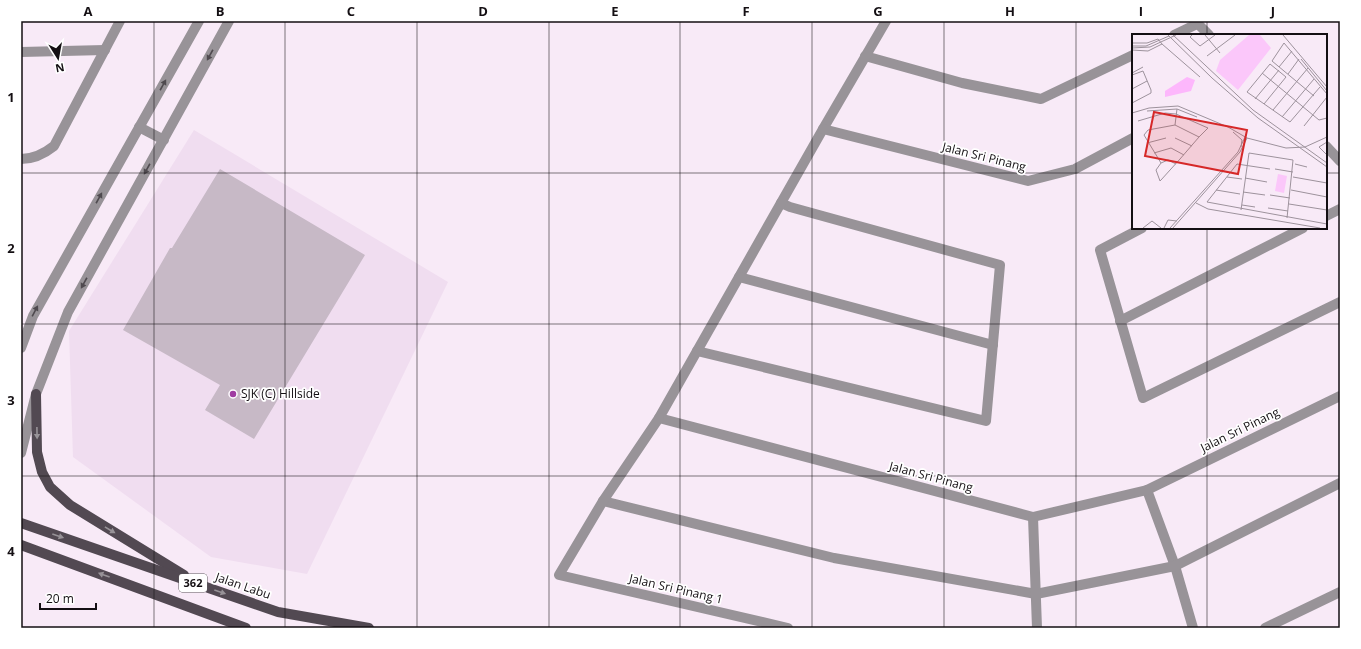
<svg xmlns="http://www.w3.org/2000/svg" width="1361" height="649" viewBox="0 0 1361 649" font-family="'Open Sans',sans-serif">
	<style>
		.built { fill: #f0ddf0 }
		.building { fill: #c7b9c6 }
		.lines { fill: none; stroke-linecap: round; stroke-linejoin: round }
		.service { stroke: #989398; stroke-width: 10 }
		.minor { stroke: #989398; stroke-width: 10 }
		.tertiary { stroke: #989398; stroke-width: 10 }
		.primary { stroke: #524952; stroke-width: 10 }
		.oneway { fill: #4f4a4f }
		.oneway2 { fill: #979297 }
		.grid { fill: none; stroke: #140f13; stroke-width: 1; stroke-opacity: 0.55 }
		.poi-dot { fill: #a03ca2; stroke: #fff; stroke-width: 1.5 }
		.labels { text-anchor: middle; stroke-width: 3.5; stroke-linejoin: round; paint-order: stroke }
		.shield { fill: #fff; stroke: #5a575a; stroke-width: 1 }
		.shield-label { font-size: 11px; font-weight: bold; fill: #140f13 }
		.street-label { font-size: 12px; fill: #140f13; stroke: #fff }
		.poi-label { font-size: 12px; fill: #140f13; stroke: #fff; text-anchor: start }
		.inset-road { fill: none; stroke: #9d929c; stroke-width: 1 }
		.view { fill: #d62828; fill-opacity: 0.15; stroke: #d62828; stroke-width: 2 }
		.inset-edge { fill: none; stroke: #140f13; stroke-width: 2 }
		.neatline { fill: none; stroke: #140f13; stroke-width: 1.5 }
		.grid-label { font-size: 13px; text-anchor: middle; font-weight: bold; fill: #140f13 }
	</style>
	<rect width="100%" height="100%" fill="#f8eaf7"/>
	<path class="built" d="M194 130 448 282 307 574 211 557 73 457 69 331Z"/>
	<path class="building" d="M220 169 365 255 254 439 205 410 220 385 123 330 170 248H172Z"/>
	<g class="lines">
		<g class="service">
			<path d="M1174 35 1197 24"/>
			<path d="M21 52 105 50"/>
			<path d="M865 56 962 83 1041 99 1133 55"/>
			<path d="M1142 228 1100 250 1143 398 1340 302"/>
			<path d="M697 351 986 421 1000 265 790 207 781 203"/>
			<path d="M1147 490 1175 566 1193 628"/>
			<path d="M603 501 834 558 1036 594 1175 566 1340 483"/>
		</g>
		<g class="minor">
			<path d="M886 21 823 129 659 418 1033 517 1147 490 1340 396"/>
			<path d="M1195 21 1209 35"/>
			<path d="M823 129 1028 181 1075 169 1133 138"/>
			<path d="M1326 146 1340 161"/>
			<path d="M21 159C34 159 44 154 54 146L120 21"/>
			<path d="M1326 216 1340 209"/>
			<path d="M739 277 993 345"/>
			<path d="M1120 321 1303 228"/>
			<path d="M659 418 603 501 559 575 788 628"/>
			<path d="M1033 517 1037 628"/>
			<path d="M1265 628 1340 592"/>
		</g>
		<g class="tertiary">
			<path d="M139 127 164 140"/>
			<path d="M21 348 33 316 199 21"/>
			<path d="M21 453 36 394 68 312 229 21"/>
		</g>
		<g class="primary">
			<path d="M36 394 37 452 42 472 50 487 70 505 184 575"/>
			<path d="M21 523 278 612 369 628"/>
			<path d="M21 545 246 628"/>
		</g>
	</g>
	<defs><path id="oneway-solid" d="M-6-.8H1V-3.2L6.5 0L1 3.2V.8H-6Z"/></defs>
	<g class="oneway">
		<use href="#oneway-solid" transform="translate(210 55) rotate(119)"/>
		<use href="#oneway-solid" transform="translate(163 85) rotate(-61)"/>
		<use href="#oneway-solid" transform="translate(147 169) rotate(119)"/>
		<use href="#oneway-solid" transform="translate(99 198) rotate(-61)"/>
		<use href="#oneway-solid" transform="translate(84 283) rotate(119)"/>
		<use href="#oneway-solid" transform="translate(35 311) rotate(-62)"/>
	</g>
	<g class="oneway2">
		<use href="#oneway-solid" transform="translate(37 433) rotate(89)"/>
		<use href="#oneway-solid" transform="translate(110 530) rotate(31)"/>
		<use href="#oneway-solid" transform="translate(58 536) rotate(19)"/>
		<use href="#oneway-solid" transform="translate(104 575) rotate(-160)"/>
		<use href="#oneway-solid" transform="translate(220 592) rotate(19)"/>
	</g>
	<path class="grid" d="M154 21V628M285 21V628M417 21V628M549 21V628M680 21V628M812 21V628M944 21V628M1076 21V628M1207 21V35M21 173H1133M1326 173H1340M1207 228V628M21 324H1340M21 476H1340"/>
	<circle class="poi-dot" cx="233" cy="394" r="4"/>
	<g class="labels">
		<rect class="shield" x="179" y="574" width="28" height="18" rx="3"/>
		<g class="shield-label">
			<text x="193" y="587">362</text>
		</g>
		<g class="street-label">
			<text transform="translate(984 157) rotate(14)" y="4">Jalan Sri Pinang</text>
			<text transform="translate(1240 430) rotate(-26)" y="4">Jalan Sri Pinang</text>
			<text transform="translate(931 477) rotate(15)" y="4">Jalan Sri Pinang</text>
			<text transform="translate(243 586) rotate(19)" y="4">Jalan Labu</text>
			<text transform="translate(676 589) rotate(13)" y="4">Jalan Sri Pinang 1</text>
		</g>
		<g class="poi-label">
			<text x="241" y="398">SJK (C) Hillside</text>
		</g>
	</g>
	<g transform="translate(1132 34)">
		<rect width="195" height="195" fill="#f8eaf7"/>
		<path d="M117 1H128L139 14 106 56 84 37 88 26ZM146 140 155 142 152 159 143 157Z" fill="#fbc7fa"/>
		<path d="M55 43 63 46 59 57 33 63V57Z" fill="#fdb7fc"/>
		<path class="inset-road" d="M36 1 80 44 126 84 195 133M41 1 121 76 195 129M60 1 58 3 68 12 83 1M73 1 88 19M151 1 195 53M0 9H15L26 5 30 10 16 17 0 16M30 10 68 43M0 12H14L37 2M0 14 18 13 44 1M75 22 103 1M169 25 195 57M147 33 160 17M0 39 11 33M130 39 187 86 195 84M156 40 167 25M0 41 11 37 19 56V59L0 69M0 55 15 47M182 62 140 27 152 9 195 60M123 65 147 36M132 70 154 43 138 30 115 58 158 88 188 53M141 76 176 34M15 77 45 75 65 83M0 79 17 74 46 72 96 93 115 104 154 114 173 113 195 103M150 83 182 45M6 87 33 79 44 80 76 94 67 103M43 91 45 75M172 92 195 63M101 98 110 106 109 113M43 104 60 112M195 108 187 113 195 121M15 109 34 104M22 119 39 114 52 121M29 129 24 136 28 147 29 146 48 125 67 103 43 91 16 96 12 101 29 129 36 126 44 130M163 130 175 133M138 135 105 130 75 168 195 190M143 135 161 138M95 143 110 145M161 143 195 149M113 144 135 148M84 156 108 160M159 156 195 163M111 158 133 161M138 161 158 164M64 169 76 175 188 194M157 170 195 176M110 171 123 173M136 174 156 177M109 176 117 119 161 126 155 184M11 194 20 187 29 194M32 194 36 186 45 187M38 194 106 118 113 103M41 194 108 118 115 104"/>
		<path class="view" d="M22 78 115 96 106 140 13 122Z"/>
		<rect width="195" height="195" class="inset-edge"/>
	</g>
	<rect width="1361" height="649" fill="none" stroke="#ffffff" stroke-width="44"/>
	<g transform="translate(58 58) rotate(169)" stroke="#ffffff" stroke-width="3" paint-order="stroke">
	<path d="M0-3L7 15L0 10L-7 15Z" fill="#140f13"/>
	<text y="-6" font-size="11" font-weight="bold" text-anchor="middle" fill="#140f13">N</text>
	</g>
	<path d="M40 603v6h56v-6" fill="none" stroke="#140f13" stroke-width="2"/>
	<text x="46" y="603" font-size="12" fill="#140f13" stroke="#ffffff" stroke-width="3" paint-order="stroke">20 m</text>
	<rect x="22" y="22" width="1317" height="605" class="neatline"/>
	<g class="grid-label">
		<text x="88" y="16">A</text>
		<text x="220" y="16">B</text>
		<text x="351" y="16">C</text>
		<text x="483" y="16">D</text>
		<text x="615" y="16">E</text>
		<text x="746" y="16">F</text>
		<text x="878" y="16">G</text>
		<text x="1010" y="16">H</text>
		<text x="1141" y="16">I</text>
		<text x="1273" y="16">J</text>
		<text x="11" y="102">1</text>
		<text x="11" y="253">2</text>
		<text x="11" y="405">3</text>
		<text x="11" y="556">4</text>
	</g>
</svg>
